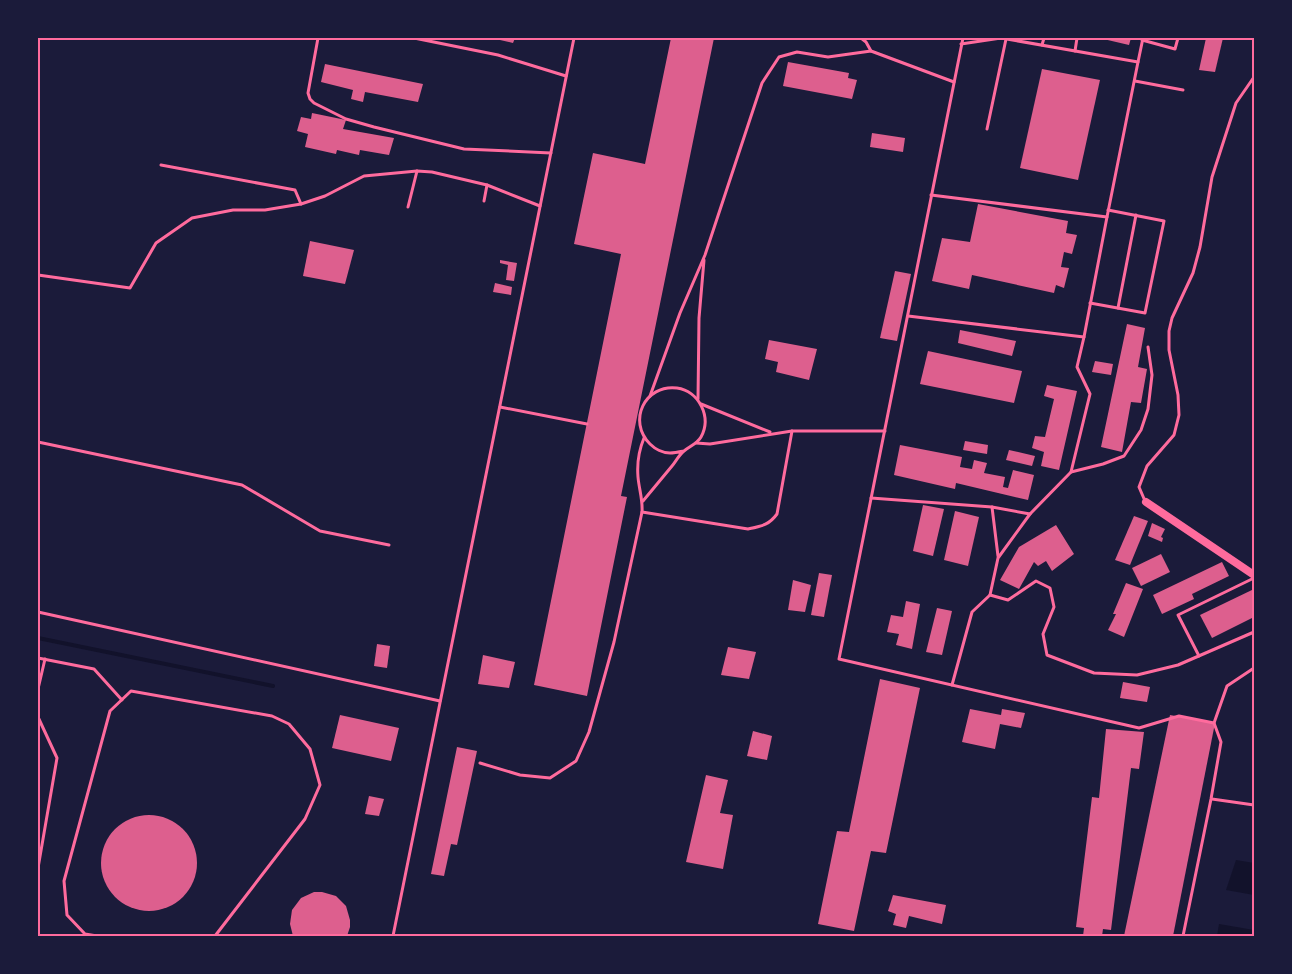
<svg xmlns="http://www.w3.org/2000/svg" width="1292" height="974" viewBox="0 0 1292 974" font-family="'Space Grotesk',sans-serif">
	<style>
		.water { fill: #12122b }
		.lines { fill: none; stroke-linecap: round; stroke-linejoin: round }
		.stream { stroke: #12122b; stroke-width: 4 }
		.building { fill: #dd5f8e }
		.service { stroke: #ff6b9d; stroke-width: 3 }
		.tertiary { stroke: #ff6b9d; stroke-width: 8 }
		.neatline { fill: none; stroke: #ff6b9d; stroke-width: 2 }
	</style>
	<rect width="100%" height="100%" fill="#1b1b3a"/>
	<g class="water">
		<path d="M1236 860 1254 863V895L1226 890Z"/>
		<path d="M1219 924 1254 930V936H1217Z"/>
	</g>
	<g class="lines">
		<path class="stream" d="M38 638 273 686"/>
	</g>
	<g class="building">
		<path d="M491 38H515L513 43Z"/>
		<path d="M671 38H714L621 496 627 497 587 696 534 685 621 254 574 244 593 153 645 164Z"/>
		<path d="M1099 38H1131L1129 45Z"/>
		<path d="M1206 38H1223L1215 72 1199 70Z"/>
		<path d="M788 62 849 73 848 78 857 80 852 99 783 86Z"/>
		<path d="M325 64 423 84 418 102 365 92 363 102 351 99 353 90 321 82Z"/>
		<path d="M1042 69 1100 80 1078 180 1020 168Z"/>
		<path d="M312 113 346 120 343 129 394 138 389 155 360 150 359 155 337 150 336 154 305 147 308 134 297 131 301 117 311 119Z"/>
		<path d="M872 133 905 138 903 152 870 147Z"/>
		<path d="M978 204 1068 221 1066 233 1077 235 1072 254 1064 252 1061 267 1069 268 1064 288 1056 285 1054 293 972 275 969 289 932 281 942 238 970 242Z"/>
		<path d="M310 241 354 250 345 284 303 276Z"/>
		<path d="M500 260 517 263 514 281 506 280 508 265 500 263Z"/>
		<path d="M895 271 911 274 897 341 880 338Z"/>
		<path d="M495 283 512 287 511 295 493 292Z"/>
		<path d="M1127 324 1145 328 1138 367 1147 369 1141 403 1131 402 1122 452 1101 447Z"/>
		<path d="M960 330 1016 341 1012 356 958 343Z"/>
		<path d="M769 340 817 349 809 380 776 372 778 362 765 359Z"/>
		<path d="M928 351 1022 371 1014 403 920 384Z"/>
		<path d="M1095 361 1113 364 1111 375 1092 372Z"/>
		<path d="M1047 385 1077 391 1059 470 1041 466 1044 452 1032 448 1035 436 1045 437 1054 399 1044 396Z"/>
		<path d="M965 441 988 445 987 454 963 450Z"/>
		<path d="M900 445 962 457 960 467 972 469 974 460 987 463 984 473 1005 477 1003 487 1008 488 1013 470 1034 475 1028 500 956 483 955 489 894 475Z"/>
		<path d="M1009 450 1035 456 1032 466 1006 460Z"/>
		<path d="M923 505 944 509 933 556 913 551Z"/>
		<path d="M955 511 979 517 968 566 944 560Z"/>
		<path d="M1134 516 1148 521 1130 565 1115 560Z"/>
		<path d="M1152 523 1165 529 1161 537 1163 538 1162 542 1148 536Z"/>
		<path d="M1056 525 1074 554 1052 571 1046 561 1038 566 1034 562 1019 589 1000 580 1019 547Z"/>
		<path d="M1161 554 1170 572 1141 586 1132 568Z"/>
		<path d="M1222 562 1229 576 1192 594 1194 599 1162 614 1153 595Z"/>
		<path d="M819 573 832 575 824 617 811 615Z"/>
		<path d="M793 580 811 585 805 612 788 610Z"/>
		<path d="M1126 583 1143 589 1124 637 1108 630 1116 614H1113Z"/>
		<path d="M1254 589V617L1212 638 1200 615Z"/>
		<path d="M906 601 920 604 912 649 896 645 899 634 887 632 891 615 903 617Z"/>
		<path d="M937 608 952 611 942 655 926 652Z"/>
		<path d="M377 644 390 646 387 668 374 666Z"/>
		<path d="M728 647 756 652 749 679 721 675Z"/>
		<path d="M483 655 515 662 509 688 478 684Z"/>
		<path d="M880 679 920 688 886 853 871 851 854 931 818 924 837 831 849 832Z"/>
		<path d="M1123 682 1150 687 1147 702 1120 698Z"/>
		<path d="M970 709 1001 715 1002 709 1025 713 1021 728 1000 724 995 749 962 742Z"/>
		<path d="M340 715 399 728 391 761 332 748Z"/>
		<path d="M1170 715 1215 723 1173 936H1124Z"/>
		<path d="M1106 729 1144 732 1139 769 1131 768 1111 930 1103 929 1102 936H1083L1084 928 1076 927 1092 797 1099 798Z"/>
		<path d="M753 731 772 736 767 760 747 756Z"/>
		<path d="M457 747 477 751 457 845 451 844 444 876 431 874Z"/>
		<path d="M706 775 728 780 720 813 733 815 723 869 686 862Z"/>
		<path d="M369 796 384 799 379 816 365 814Z"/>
		<circle cx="149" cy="863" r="48"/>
		<path d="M314 892H322L336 896 346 906 350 920V927L347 936H293L290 924 292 910 301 898Z"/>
		<path d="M893 895 946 905 942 924 909 916 906 928 893 925 896 914 888 911Z"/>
	</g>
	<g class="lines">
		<g class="service">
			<path d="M318 38 308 93 310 99 314 103 346 119 374 127 464 149 551 153"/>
			<path d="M414 38 498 55 566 76"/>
			<path d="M861 38 866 42 871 51 954 82"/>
			<path d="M963 38 839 659 1139 728 1179 716 1214 723 1221 742 1211 799 1183 936"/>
			<path d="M1142 40 1175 49 1178 38"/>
			<path d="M1042 45 1044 38"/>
			<path d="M1075 51 1077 38"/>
			<path d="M1138 62 1143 38"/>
			<path d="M1135 81 1183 90"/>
			<path d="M987 129 1006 39"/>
			<path d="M161 165 295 190 301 204"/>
			<path d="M931 195 1107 217 1138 62 1001 38 961 44"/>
			<path d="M484 201 487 185"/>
			<path d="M408 207 417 171"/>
			<path d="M38 275 130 288 156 243 192 218 233 210H265L301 204 325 196 364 176 417 171 432 172 487 185 540 206"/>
			<path d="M1090 303 1145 313 1164 221 1108 210"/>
			<path d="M1118 308 1136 215"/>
			<path d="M908 316 1084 337"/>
			<path d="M650 396 680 313 705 255 762 83 779 57 797 52 828 57 871 51"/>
			<path d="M698 399 699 318 704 260"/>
			<path d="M701 404 770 432"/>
			<path d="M500 407 587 424"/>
			<path d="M38 442 242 485 320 531 389 545"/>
			<path d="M696 443 710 444 792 431H885"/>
			<path d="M1071 472 1103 464 1124 456 1141 430 1148 409 1152 375 1148 347"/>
			<path d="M871 498 992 507 1030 514 1071 472 1090 394 1077 367 1084 337 1107 217"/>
			<path d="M643 501C653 489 662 478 672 466 676 461 679 455 684 451 690 446 697 444 701 437 712 417 699 391 677 388 645 384 627 421 650 444 655 449 663 453 670 453 674 453 679 452 684 451"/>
			<path d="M1145 501 1139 487 1147 466 1174 435 1179 415 1178 395 1169 350V331L1172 318 1193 273 1200 247 1212 177 1236 103 1254 77"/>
			<path d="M992 507 998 556"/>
			<path d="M642 512 748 529C762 526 769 525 777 514L792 431"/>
			<path d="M990 595 1008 600 1036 581 1050 588 1054 607 1043 634 1047 655 1094 673 1137 675 1178 665 1254 632"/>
			<path d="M38 612 440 701"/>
			<path d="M1199 656 1178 615 1254 578"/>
			<path d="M38 658 94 669 122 700"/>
			<path d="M952 685 972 612 990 595 998 558 1030 514"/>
			<path d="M38 689 45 659"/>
			<path d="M38 717 57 758 38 868"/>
			<path d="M1214 723 1227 686 1254 668"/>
			<path d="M480 763 520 775 550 778 576 761 589 732 614 642 642 512C643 500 639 489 638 477 637 465 639 450 644 438"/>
			<path d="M1212 799 1254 805"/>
			<path d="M97 936 85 934 67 915 64 881 110 711 131 691 272 716 289 724 310 749 320 785 305 819 215 936"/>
			<path d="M393 936 574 38"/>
		</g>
		<path class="tertiary" d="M1146 502 1254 575"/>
	</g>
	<rect width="1292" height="974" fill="none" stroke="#1b1b3a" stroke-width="78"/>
	<rect x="39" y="39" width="1214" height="896" class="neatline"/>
</svg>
